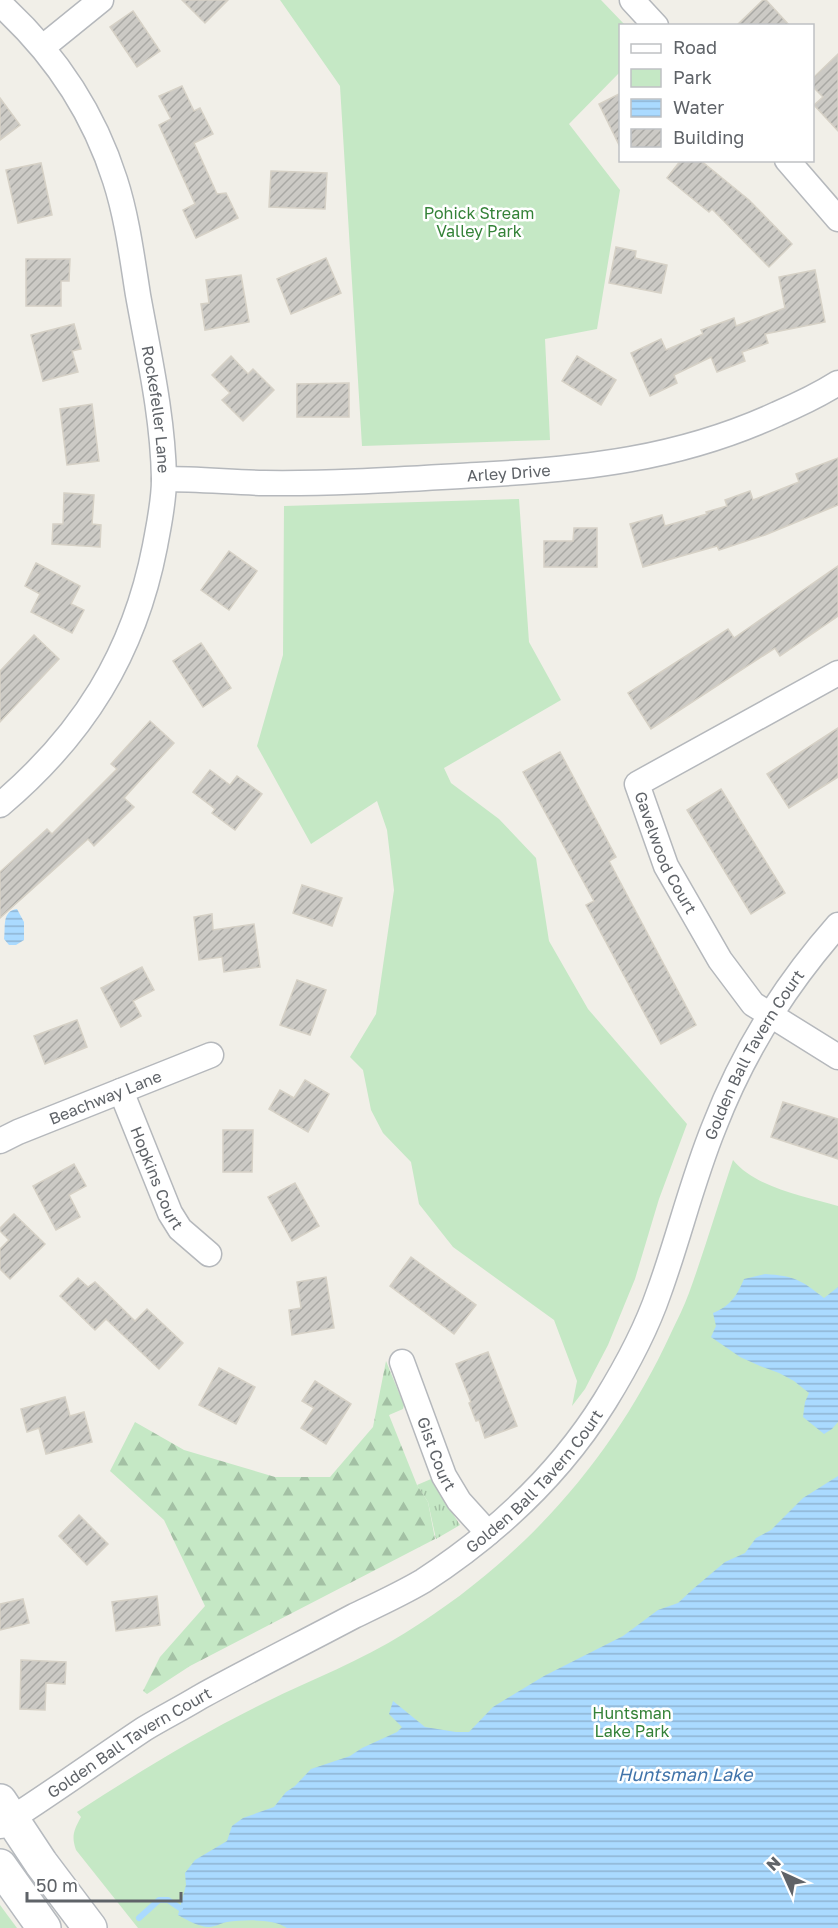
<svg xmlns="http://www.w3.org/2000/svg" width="838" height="1928" viewBox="0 0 838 1928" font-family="'Golos Text',sans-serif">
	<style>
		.grass { fill: url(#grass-tufts) }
		.forest { fill: url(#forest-firs) }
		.park { fill: #c5e8c5 }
		.water { fill: url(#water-rules) }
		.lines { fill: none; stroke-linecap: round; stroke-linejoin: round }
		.stream { stroke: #aadaff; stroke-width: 6 }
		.building { fill: url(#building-hatch); stroke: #d6d1c6; stroke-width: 1.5 }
		.street-casing { stroke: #b5b8bc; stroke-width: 27 }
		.secondary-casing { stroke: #b6babf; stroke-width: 36 }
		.street { stroke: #fff; stroke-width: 24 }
		.secondary { stroke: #fff; stroke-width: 33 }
		.labels { text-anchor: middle; stroke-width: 5; stroke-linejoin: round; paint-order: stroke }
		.park-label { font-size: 16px; fill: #348238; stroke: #fff }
		.street-label { font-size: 16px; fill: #5f6368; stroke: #fff }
		.water-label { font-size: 18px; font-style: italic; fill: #4174aa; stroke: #fff }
	</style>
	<defs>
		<pattern id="grass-tufts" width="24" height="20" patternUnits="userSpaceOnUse" patternTransform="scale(1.5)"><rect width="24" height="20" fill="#c5e8c5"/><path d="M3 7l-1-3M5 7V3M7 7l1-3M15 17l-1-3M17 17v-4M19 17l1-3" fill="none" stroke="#a3c0a4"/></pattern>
		<pattern id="forest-firs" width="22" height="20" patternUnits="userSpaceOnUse" patternTransform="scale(1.5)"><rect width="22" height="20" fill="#c5e8c5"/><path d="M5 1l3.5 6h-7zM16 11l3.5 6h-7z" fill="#a3c0a4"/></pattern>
		<pattern id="water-rules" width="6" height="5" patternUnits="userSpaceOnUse" patternTransform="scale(1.5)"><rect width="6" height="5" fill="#aadaff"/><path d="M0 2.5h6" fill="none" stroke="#8eb4d2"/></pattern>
		<pattern id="building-hatch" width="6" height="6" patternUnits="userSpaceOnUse" patternTransform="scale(1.5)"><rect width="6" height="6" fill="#cccac5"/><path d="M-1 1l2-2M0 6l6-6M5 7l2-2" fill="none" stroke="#a9a8a4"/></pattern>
	</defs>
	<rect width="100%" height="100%" fill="#f1efe8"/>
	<g class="grass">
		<path d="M386 1361 404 1405 403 1409 389 1415 386 1385Z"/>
		<path d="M431 1479 460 1525 436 1539 428 1502 417 1485Z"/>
	</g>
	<path class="forest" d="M386 1361V1385L394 1392V1408L389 1415 417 1485 428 1502 435 1539 190 1666 147 1694 143 1691 160 1657 205 1606 164 1520 110 1471 135 1422 184 1450 275 1477H330L373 1427Z"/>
	<g class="park">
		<path d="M280 0H601L625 25 620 26V72L569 124 620 190 597 329 545 339 550 440 362 446 340 86Z"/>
		<path d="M519 499 529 642 561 700 444 768 451 783 499 819 536 858 549 941 588 1009 687 1124 659 1199 635 1279 608 1345 585 1389 572 1406 577 1381 554 1320 453 1247 419 1204 411 1162 383 1133 371 1110 363 1070 350 1057 376 1014 394 890 387 830 377 801 311 844 257 746 283 655 284 506Z"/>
		<path d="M733 1160C756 1188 804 1196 838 1206V1928H138L76 1850C71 1836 74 1830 81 1817L77 1812C139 1772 200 1734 266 1702 312 1679 361 1661 405 1633 523 1560 613 1459 671 1333 677 1320 684 1307 689 1293 705 1249 718 1204 733 1160Z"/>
		<path d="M0 1905 17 1928H0Z"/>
	</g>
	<g class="water">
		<path d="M17 909 24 922V940L16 945H9L4 939C6 928 1 911 17 909Z"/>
		<path d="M765 1274C795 1276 801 1280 824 1298L838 1287V1422L832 1429 824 1434 803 1417 805 1402 809 1393 794 1381 779 1373 760 1366 740 1357 711 1337 716 1326 713 1313C730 1306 737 1296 744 1279Z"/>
		<path d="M838 1476V1928H287C273 1918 244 1920 227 1922 221 1923 215 1927 209 1927 199 1927 187 1920 178 1915L186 1885 185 1873 195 1860 227 1841 232 1826 243 1818 274 1807 286 1792 295 1786 311 1769 350 1756 362 1748 397 1732 402 1727 389 1714 393 1701 425 1727 456 1732H469L493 1707 511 1696 544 1676 623 1636 658 1610 678 1603 693 1589 725 1562 745 1553 756 1538 771 1530 803 1498Z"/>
	</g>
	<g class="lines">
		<path class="stream" d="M139 1918 159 1900H168L180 1908"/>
	</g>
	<g class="building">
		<path d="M182 0H228L205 23Z"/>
		<path d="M763 0H766L790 26H736Z"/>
		<path d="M133 11 160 51 137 67 110 27Z"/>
		<path d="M838 54V131L814 105 823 97 813 87V78Z"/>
		<path d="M182 86 194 111 200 108 213 134 194 143 217 194 226 193 238 218 196 238 183 210 195 204 159 125 171 119 159 96Z"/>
		<path d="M621 93V149L599 104Z"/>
		<path d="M0 98 20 125 0 140Z"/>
		<path d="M681 160H700L749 200 792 244 769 267 712 209 709 212 667 178Z"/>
		<path d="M41 163 52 215 18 223 6 170Z"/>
		<path d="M271 171 327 173 325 209 269 207Z"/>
		<path d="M616 247 636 251 635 258 667 265 661 293 609 283Z"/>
		<path d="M326 258 341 293 291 314 277 279Z"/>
		<path d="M26 259H70L69 281H61V306H26Z"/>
		<path d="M815 270 825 322 765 334 768 343 742 352 745 361 717 372 711 357 674 375 677 383 650 396 631 353 661 339 666 350 703 334 701 330 734 318 736 326 785 308 779 277Z"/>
		<path d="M241 275 249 322 205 330 201 304 209 303 206 280Z"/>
		<path d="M74 324 81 349 72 351 78 372 43 381 31 335Z"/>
		<path d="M231 356 248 374 253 369 274 390 243 421 222 400 230 393 212 375Z"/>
		<path d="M577 356 616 380 601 405 562 381Z"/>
		<path d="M349 383V417H297V384Z"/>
		<path d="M92 404 99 461 67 465 60 409Z"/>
		<path d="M838 458V505L765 535 719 550 717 546 643 567 630 524 662 515 665 526 707 514 706 512 727 506 725 500 750 491 753 500 799 482 796 474Z"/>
		<path d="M64 493 94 495 92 524 101 525 100 547 52 544 53 524H63Z"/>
		<path d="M574 528H597V567H544V541H573Z"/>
		<path d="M229 551 257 571 229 610 201 590Z"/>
		<path d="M36 563 80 586 71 604 84 610 72 633 31 612 40 594 25 586Z"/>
		<path d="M838 566V616L780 656 775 648 651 729 628 693 728 629 734 638Z"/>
		<path d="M34 635 59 659 0 722V671Z"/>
		<path d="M201 643 231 688 203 707 173 661Z"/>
		<path d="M150 721 174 743 124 798 134 807 94 846 88 839 0 918V872L47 829 52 834 117 769 111 764Z"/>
		<path d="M838 728V777L789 808 767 774Z"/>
		<path d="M560 752 616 857 609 861 696 1025 661 1044 586 905 594 901 523 772Z"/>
		<path d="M210 770 230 785 237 776 262 794 235 830 212 813 215 809 193 792Z"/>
		<path d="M721 789 785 893 751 914 687 810Z"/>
		<path d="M302 885 342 898 332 926 293 913Z"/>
		<path d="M212 914 213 930 254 924 260 967 224 972 222 957 199 960 194 917Z"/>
		<path d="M142 967 154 990 133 1001 141 1016 121 1027 101 988Z"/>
		<path d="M297 980 326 990 310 1035 280 1025Z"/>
		<path d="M77 1020 87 1047 45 1064 34 1036Z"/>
		<path d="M305 1080 329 1094 308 1132 269 1109 280 1090 294 1098Z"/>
		<path d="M783 1102 838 1119V1159L771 1137Z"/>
		<path d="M223 1130H253L252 1172H223Z"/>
		<path d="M74 1164 86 1186 69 1195 80 1217 56 1230 33 1186Z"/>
		<path d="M295 1183 319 1226 292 1241 268 1197Z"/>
		<path d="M14 1214 45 1244 10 1279 0 1269V1249L9 1240 0 1231V1228Z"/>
		<path d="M411 1257 476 1305 454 1334 390 1286Z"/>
		<path d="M326 1277 334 1328 292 1335 289 1310 301 1308 297 1282Z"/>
		<path d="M78 1278 88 1287 95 1282 135 1321 147 1309 183 1343 159 1369 106 1319 95 1330 60 1296Z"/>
		<path d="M488 1352 517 1426 485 1438 479 1420 476 1421 469 1403 471 1402 456 1364Z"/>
		<path d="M219 1368 255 1387 236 1424 199 1405Z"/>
		<path d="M315 1381 351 1404 326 1444 301 1428 314 1408 302 1401Z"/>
		<path d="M65 1397 70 1416 84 1412 92 1442 46 1454 39 1428 27 1432 21 1409Z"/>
		<path d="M79 1515 108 1544 87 1565 59 1536Z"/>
		<path d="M157 1596 160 1625 116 1631 112 1602Z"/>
		<path d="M23 1599 29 1623 0 1630V1604Z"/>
		<path d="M21 1660 66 1662 65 1684 46 1683 45 1710 20 1709Z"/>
	</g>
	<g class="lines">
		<g class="street-casing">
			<g id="street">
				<path d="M632 0 656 26"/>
				<path id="s1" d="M0 4C53 52 93 111 115 180 127 217 132 257 138 295 149 356 163 417 164 479 164 502 159 524 155 546 134 654 83 735 0 805"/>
				<path d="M43 47 101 0"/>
				<path d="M787 160 838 219"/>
				<path id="s2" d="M164 479C197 479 230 482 264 483 335 484 406 479 477 475 584 469 679 459 777 414 798 405 819 395 838 383"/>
				<path id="s3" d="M838 673 637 784 666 866 720 960 753 1004 838 1057"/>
				<path id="s4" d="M121 1091 170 1213 180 1229 209 1254"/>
				<path id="s5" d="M0 1141 18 1132 211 1055"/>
				<path id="s6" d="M402 1362 444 1476 459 1501 488 1533"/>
				<path id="s7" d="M0 1826C49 1795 96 1761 144 1729 162 1718 182 1708 200 1697 251 1669 303 1643 354 1616 377 1605 401 1594 423 1581 495 1534 559 1475 605 1401 626 1367 646 1330 659 1292 679 1237 692 1181 714 1127 743 1052 785 985 838 925"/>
			</g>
		</g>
		<g class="secondary-casing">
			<g id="secondary">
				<path d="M0 1801 41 1863 90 1928"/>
				<path d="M0 1866 44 1928"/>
			</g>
		</g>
		<use href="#street" class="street"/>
		<use href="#secondary" class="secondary"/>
	</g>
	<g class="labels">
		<g class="park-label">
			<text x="479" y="219">Pohick Stream<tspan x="479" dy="18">Valley Park</tspan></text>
			<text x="632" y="1719">Huntsman<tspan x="632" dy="18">Lake Park</tspan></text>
		</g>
		<g class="street-label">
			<text dy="6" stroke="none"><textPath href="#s1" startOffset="446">Rockefeller Lane</textPath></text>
			<text dy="6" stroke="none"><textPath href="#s2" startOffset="345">Arley Drive</textPath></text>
			<text dy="6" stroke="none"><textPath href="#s3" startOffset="304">Gavelwood Court</textPath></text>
			<text dy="6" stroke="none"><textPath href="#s7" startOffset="1126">Golden Ball Tavern Court</textPath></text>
			<text dy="6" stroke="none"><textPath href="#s5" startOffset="114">Beachway Lane</textPath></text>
			<text dy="6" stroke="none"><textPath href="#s4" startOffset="94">Hopkins Court</textPath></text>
			<text dy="6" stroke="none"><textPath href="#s6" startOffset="98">Gist Court</textPath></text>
			<text dy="6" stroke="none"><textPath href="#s7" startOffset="640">Golden Ball Tavern Court</textPath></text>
			<text dy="6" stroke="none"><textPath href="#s7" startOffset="154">Golden Ball Tavern Court</textPath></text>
		</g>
		<g class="water-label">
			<text x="685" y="1781">Huntsman Lake</text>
		</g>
	</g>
	<rect x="619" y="24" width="195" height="138" fill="#ffffff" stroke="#bfc1c3" stroke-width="1.5"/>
	<rect x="631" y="44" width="30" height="9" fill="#ffffff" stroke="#bfc1c3" stroke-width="1.5"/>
	<text x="673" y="54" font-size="18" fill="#5f6368">Road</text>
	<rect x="631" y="69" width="30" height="18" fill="#c5e8c5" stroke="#bfc1c3" stroke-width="1.5"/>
	<text x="673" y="84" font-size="18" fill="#5f6368">Park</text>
	<rect x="631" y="99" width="30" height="18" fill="url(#water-rules)" stroke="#bfc1c3" stroke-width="1.5"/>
	<text x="673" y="114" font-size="18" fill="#5f6368">Water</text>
	<rect x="631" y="129" width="30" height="18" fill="url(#building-hatch)" stroke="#bfc1c3" stroke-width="1.5"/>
	<text x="673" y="144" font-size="18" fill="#5f6368">Building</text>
	<g transform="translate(784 1874) rotate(315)" stroke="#ffffff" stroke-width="4.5" paint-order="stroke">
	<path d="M0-4.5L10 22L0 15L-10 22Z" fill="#5f6368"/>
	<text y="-9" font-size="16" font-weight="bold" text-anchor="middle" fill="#5f6368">N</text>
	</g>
	<path d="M27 1892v9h154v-9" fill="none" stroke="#5f6368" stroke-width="3"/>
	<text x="36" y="1892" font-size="18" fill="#5f6368" stroke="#ffffff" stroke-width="4.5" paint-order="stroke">50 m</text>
</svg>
